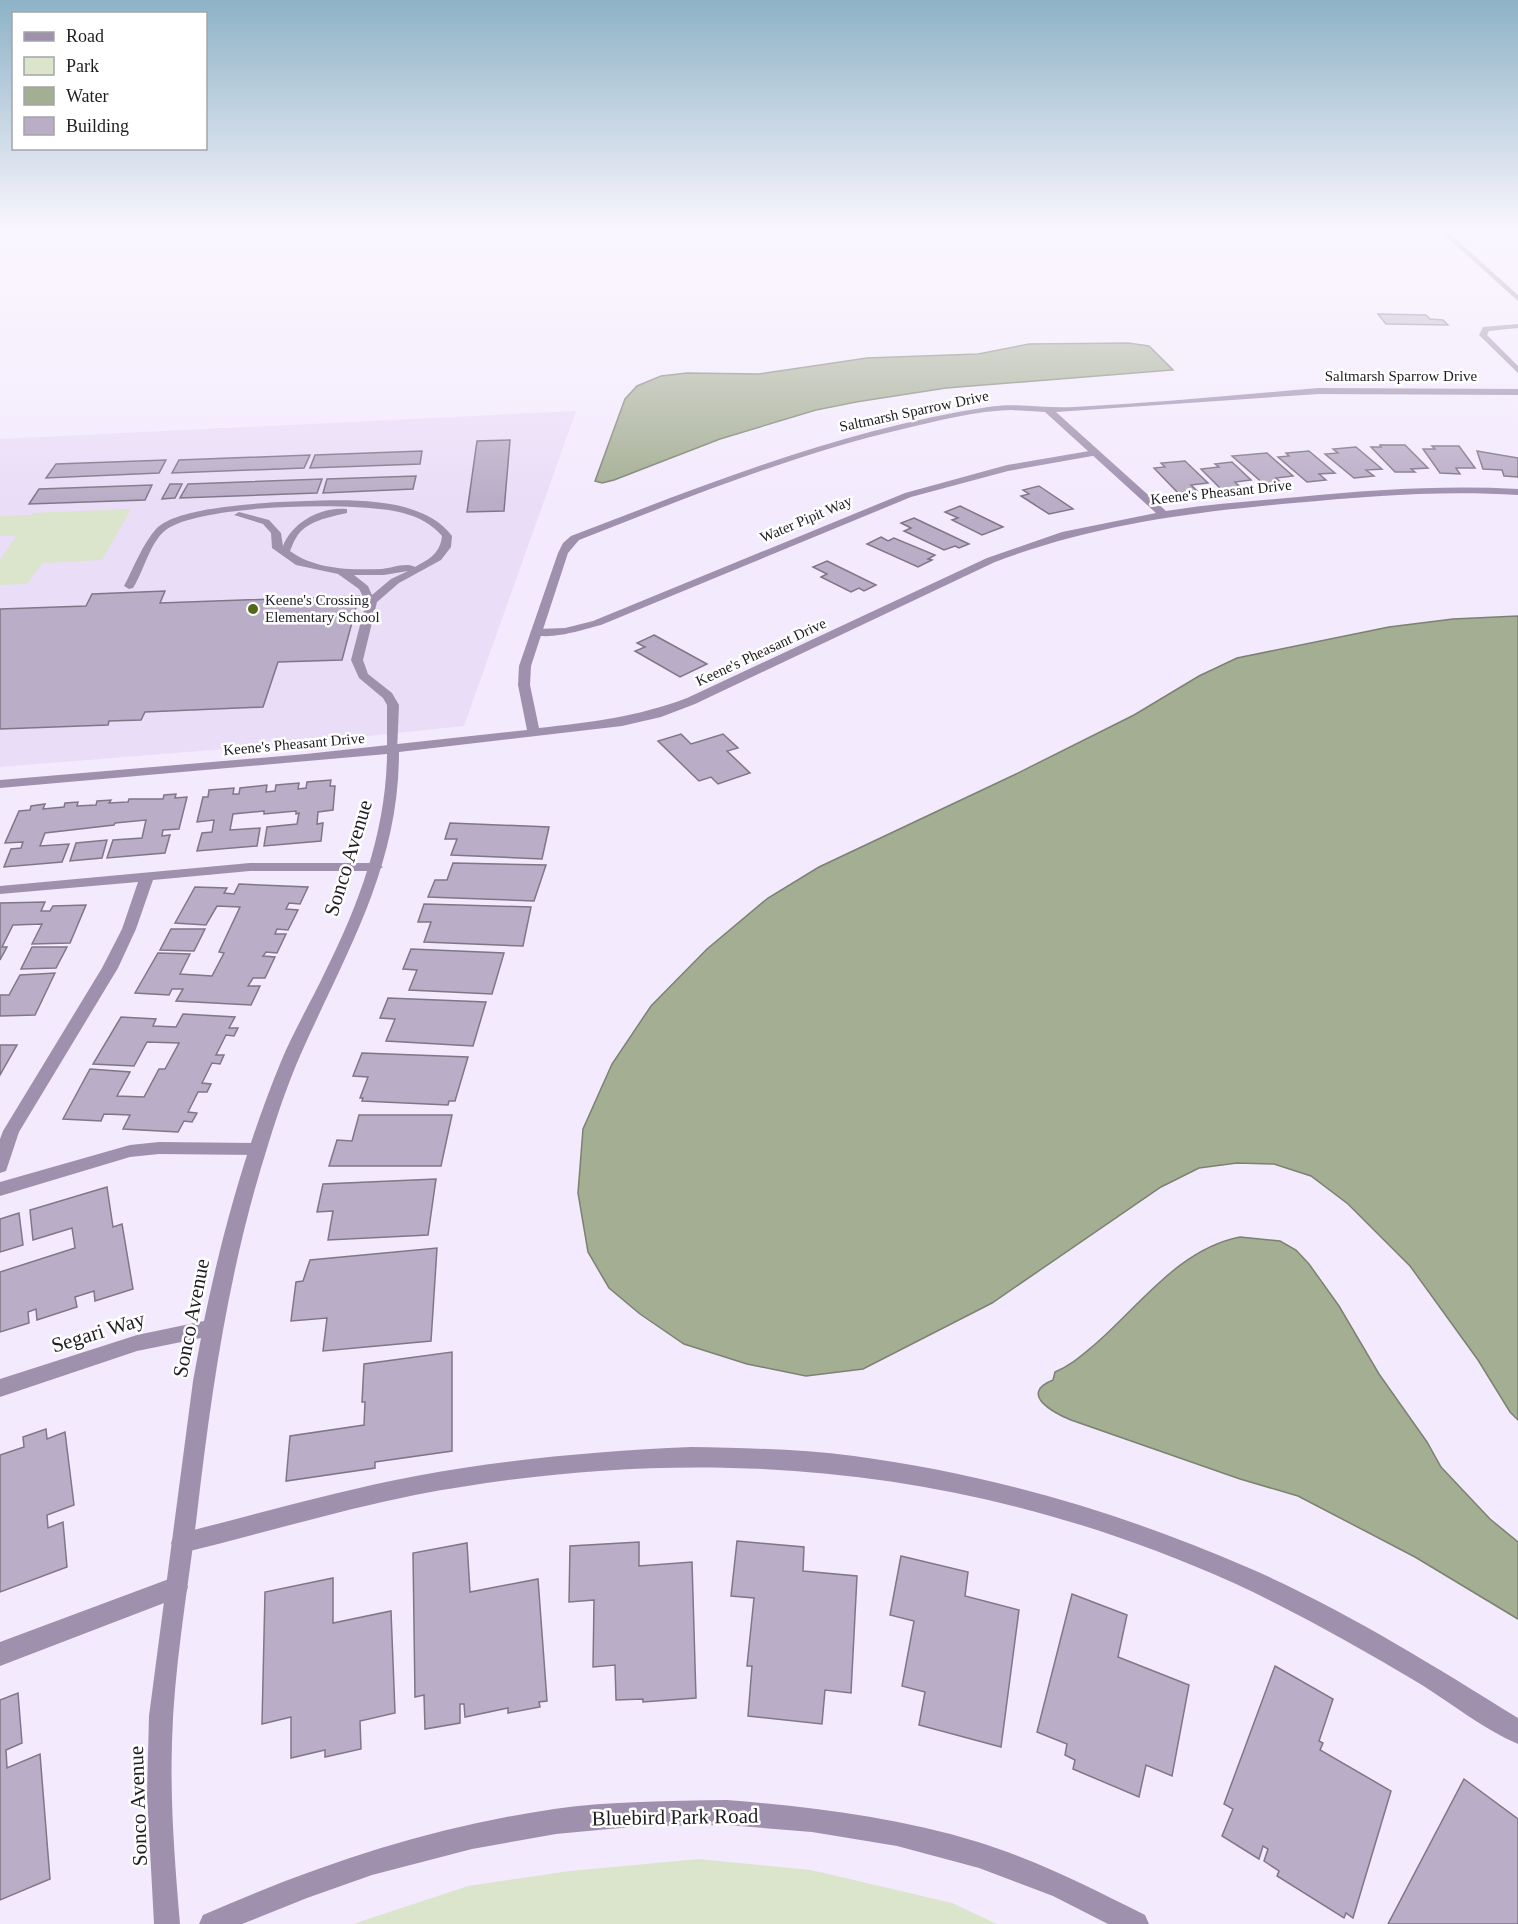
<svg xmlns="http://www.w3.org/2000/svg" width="1518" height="1924" viewBox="0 0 1518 1924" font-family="Georgia,serif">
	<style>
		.built { fill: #eaddf7 }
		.green { fill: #dbe5cb }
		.water { fill: #a4ae93; stroke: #7c8271; stroke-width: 1.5 }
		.building { fill: #baadc7; stroke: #7f7787; stroke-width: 1.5 }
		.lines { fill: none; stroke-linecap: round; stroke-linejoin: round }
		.service { fill: #9f91ae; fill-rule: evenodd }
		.minor { fill: #9f91ae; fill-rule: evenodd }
		.poi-dot { fill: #516919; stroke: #fff; stroke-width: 2 }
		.labels { text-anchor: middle; stroke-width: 5; stroke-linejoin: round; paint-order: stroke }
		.far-street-label { font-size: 15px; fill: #1f1c22; stroke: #fff }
		.far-poi-label { font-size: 15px; fill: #1f1c22; stroke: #fff; text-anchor: start }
		.near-street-label { font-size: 21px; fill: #1f1c22; stroke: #fff }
	</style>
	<rect width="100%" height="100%" fill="#f3eafd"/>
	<path class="built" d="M576 411 464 726 301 743 0 767V439Z"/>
	<g class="green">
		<path d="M131 509 102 560 42 563 27 584 0 585V560L16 536H0V516L30 515 32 513Z"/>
		<path d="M699 1859 811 1870 952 1903 997 1924H353L468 1886 570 1871Z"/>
	</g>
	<g class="water">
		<path d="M1128 343 1149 346 1173 370 946 388 856 402 816 410 720 439 614 480 602 483 595 481 625 399 637 386 661 376 687 373 759 374 867 358 978 354 1029 344Z"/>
		<path d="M1518 616V1420L1510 1412 1478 1360 1410 1266 1348 1204 1311 1176 1274 1164 1237 1163 1199 1168 1161 1187 992 1303 863 1369 806 1376 747 1364 684 1344 640 1314 609 1288 588 1252 578 1193 583 1129 612 1064 651 1006 707 949 768 898 819 867 1014 775 1134 715 1199 676 1237 658 1389 627 1453 619Z"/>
		<path d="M1240 1237 1280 1241 1296 1250 1309 1264 1339 1306 1379 1374 1427 1442 1441 1467 1490 1519 1518 1542V1619L1415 1557 1298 1496 1240 1479 1071 1420C1054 1413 1018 1394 1053 1380L1055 1372C1070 1366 1081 1356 1093 1346 1138 1308 1178 1249 1240 1237Z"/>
	</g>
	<g class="building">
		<path d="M1378 314 1426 315 1430 319 1443 320 1448 325 1386 324Z"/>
		<path d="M510 440 504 511 467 512 477 441Z"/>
		<path d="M1380 445H1405L1428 468 1411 469 1415 472H1395L1371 447H1381Z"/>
		<path d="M1432 446H1459L1475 468H1456L1460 474 1440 473 1423 449H1435Z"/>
		<path d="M1356 447 1382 469 1366 470 1374 476 1354 478 1325 454 1338 453 1333 449Z"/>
		<path d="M422 451 420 464 310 468 315 455Z"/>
		<path d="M1309 451 1335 473 1319 474 1326 480 1307 482 1278 457 1289 456 1286 453Z"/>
		<path d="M1477 451 1518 458V477L1504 476 1502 470 1483 469Z"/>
		<path d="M1267 453 1293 476 1276 478 1283 484 1265 485 1232 456Z"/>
		<path d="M310 455 304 468 172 473 179 460Z"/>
		<path d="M166 460 159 473 46 478 56 464Z"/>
		<path d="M1185 461 1208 483 1191 485 1197 491 1178 493 1154 468 1165 467 1161 463Z"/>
		<path d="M1232 462 1251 480 1235 482 1241 488 1222 490 1201 469 1219 467 1215 464Z"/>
		<path d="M416 476 413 489 323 493 327 479Z"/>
		<path d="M322 479 317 493 180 498 188 484Z"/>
		<path d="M170 484H182L175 498 162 499Z"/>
		<path d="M152 485 145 500 29 504 39 489Z"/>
		<path d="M1039 486 1073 509 1049 514 1021 496 1029 494 1023 490Z"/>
		<path d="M960 506 1003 527 982 535 952 520 958 518 945 512Z"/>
		<path d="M914 518 969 544 959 548 955 546 944 550 904 531 911 528 901 523Z"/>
		<path d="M881 537 888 541 894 538 935 555 928 559 932 560 918 567 867 544Z"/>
		<path d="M827 561 876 585 864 591 859 588 851 592 821 577 827 574 813 567Z"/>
		<path d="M165 591 160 603 359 596 342 660 278 662 263 707 145 712 141 720 109 721 108 725 0 729V609L86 606 92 594Z"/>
		<path d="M654 635 707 664 680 677 635 651 645 647 637 643Z"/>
		<path d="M681 734 691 744 723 734 738 748 727 751 750 773 718 784 711 777 699 781 658 741Z"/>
		<path d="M331 780 330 786H335L333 810 318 812 317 824 323 823 321 841 264 846 267 827 297 824 299 813 296 814V811L264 814V811L233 814 230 830 260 828 257 846 197 851 202 833 212 832 214 820 197 822 203 797H208L209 790 234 788 233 794H239L240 788 267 785 266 792 275 791 276 785 299 783 298 789 306 788 307 782Z"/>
		<path d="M176 794 175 798 187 797 179 829 163 830 162 836 170 835 165 853 107 858 113 840 142 838 146 820 115 823 114 825 45 833 40 846 69 844 62 862 4 867 11 849 21 848 23 842 5 843 19 811 30 810 31 806 45 804 43 809 64 807 65 803 78 802 77 806 96 805 97 801 111 800 109 803 128 802 129 799H163L164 795Z"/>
		<path d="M450 823 549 827 542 859 451 855 457 839H445Z"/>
		<path d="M107 840 102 858 70 861 76 843Z"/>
		<path d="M453 863 546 865 534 901 428 897 435 880H447Z"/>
		<path d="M239 884 308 887 300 904 289 903 286 909 298 910 288 930 277 929 275 934H286L277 953 266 952 263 956 275 957 265 978H253L248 986H260L251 1005 176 1001 183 989H172L169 995 135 993 158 953 190 954 180 974 212 976 224 953 219 952 240 907 217 906 206 925 175 923 195 887 227 888 224 893 234 894Z"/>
		<path d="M45 902 41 911H50L53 906 86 905 70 943 32 944 42 924 13 925 2 947H7L0 960V903Z"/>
		<path d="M424 904 531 907 523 946 424 942 431 922H418Z"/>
		<path d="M171 929H205L194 951 160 950Z"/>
		<path d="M32 947H67L56 968 21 969Z"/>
		<path d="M411 949 504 953 492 994 409 990 417 970 403 969Z"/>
		<path d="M55 973 35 1015 0 1016V995H9L20 975Z"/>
		<path d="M388 998 486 1002 473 1046 386 1041 395 1019 380 1018Z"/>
		<path d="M183 1014 235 1017 229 1028H238L234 1036 226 1035 216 1055H224L220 1064 212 1063 202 1083 211 1084 207 1092H198L188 1112 197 1113 192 1122 184 1121 178 1132 123 1129 130 1115 104 1114 101 1121 63 1119 90 1069 130 1072 117 1096 144 1097 159 1069H165L179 1043 147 1042 134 1066 93 1064 121 1017 156 1019 153 1026 176 1027Z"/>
		<path d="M0 1045H17L0 1075Z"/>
		<path d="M362 1053 468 1057 455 1101H449L448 1105 362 1101 363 1098H360L368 1077 353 1076Z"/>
		<path d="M359 1115H452L441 1166H329L337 1140 352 1141Z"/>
		<path d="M436 1179 428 1235 328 1240 333 1211 317 1212 323 1184Z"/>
		<path d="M107 1187 113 1227 122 1224 133 1289 95 1301 94 1291 75 1297 77 1307 37 1320 36 1309 28 1312 29 1323 0 1332V1272L75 1248 72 1228 33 1240 30 1210Z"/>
		<path d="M19 1213 23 1245 0 1252V1219Z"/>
		<path d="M437 1248 431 1341 323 1351 327 1318 291 1321 296 1282 303 1281 310 1260Z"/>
		<path d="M452 1352V1451L375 1462V1468L286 1481 290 1436 364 1425 365 1402H362L364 1364Z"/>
		<path d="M46 1429 47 1439 65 1432 74 1505 47 1515 48 1528 63 1522 67 1567 0 1592V1455L24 1447 23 1437Z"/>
		<path d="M737 1541 804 1547 803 1571 857 1576 851 1693 825 1690 822 1724 748 1716 752 1666H747L754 1598 731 1596Z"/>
		<path d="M639 1542V1566L692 1562 696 1698 643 1702V1699L616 1700 615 1665 593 1667 594 1600 569 1602 570 1546Z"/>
		<path d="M467 1543 470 1592 538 1579 547 1701 539 1702 540 1707 508 1713V1708L465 1717 464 1704H460V1723L425 1729 424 1695 415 1697 413 1553Z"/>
		<path d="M901 1556 968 1572 965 1596 1019 1610 1001 1747 919 1725 925 1692 902 1686 914 1621 890 1615Z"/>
		<path d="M333 1578V1623L391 1611 395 1713 360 1721 361 1749 325 1757V1750L291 1758V1717L262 1724 265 1592Z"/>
		<path d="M1072 1594 1127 1615 1118 1657 1189 1685 1172 1776 1146 1765 1139 1797 1073 1769 1075 1760 1065 1755 1067 1744 1037 1732Z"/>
		<path d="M1275 1666 1333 1699 1319 1741 1323 1743 1320 1750 1391 1791 1353 1918 1346 1913 1344 1918 1277 1876 1279 1871 1264 1861 1268 1849 1263 1846 1259 1859 1222 1836 1233 1809 1224 1804Z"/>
		<path d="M18 1693 22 1743 6 1750 7 1768 40 1754 50 1879 0 1900V1700Z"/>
		<path d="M1464 1779 1518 1819V1924H1388Z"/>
	</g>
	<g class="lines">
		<g class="service">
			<path d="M1095 450 1100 453 1098 455 1008 471 911 497 601 625C585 629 544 643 530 632L536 629 565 628 593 621 905 493 1007 465Z"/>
			<path d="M279 502C329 501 419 491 452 536L451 547 441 560 399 583 377 602 363 660 368 674 392 693 399 705 397 752H389L387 749V705L383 698 359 678 351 660 366 602 359 589 338 574 296 565 272 548 271 533 263 524 234 515 239 512 269 520 281 533 283 546C292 522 322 506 347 509V513C330 517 305 521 296 538 293 542 292 547 290 551 316 570 351 570 382 569 392 568 406 562 415 567 429 559 440 554 442 536 432 524 418 517 403 513 360 501 204 504 167 529 150 541 144 571 133 588L129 589 124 586C134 567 142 545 156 529 176 508 250 504 279 502ZM408 571 391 579 372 595 368 586 354 575H384Z"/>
			<path d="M250 863H376L383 867 376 871H250L153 880 136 929 118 968 19 1132 6 1171 0 1173V1139L3 1131 102 968 122 929 138 882 0 894V886Z"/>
			<path d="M159 1142 256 1143 262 1144 265 1149 262 1154 256 1155 159 1154 130 1157 0 1196V1182L130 1145Z"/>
			<path d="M691 1447C745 1448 800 1449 854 1456 990 1474 1123 1513 1249 1568 1343 1609 1431 1664 1518 1718V1744C1485 1730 1452 1704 1422 1685 1362 1649 1300 1614 1236 1584 971 1464 699 1441 415 1495 336 1511 260 1534 182 1553L174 1550 171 1543 174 1536 182 1533C260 1513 337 1491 416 1476 507 1459 599 1451 691 1447Z"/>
			<path d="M177 1576 185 1579 188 1587 185 1595 0 1666V1642Z"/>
		</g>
		<g class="minor">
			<path d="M1440 231H1447L1518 295V301Z"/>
			<path d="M1518 324V328L1489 331 1487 335 1518 366V373L1479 335 1483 327Z"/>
			<path d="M1319 388 1518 389V395L1319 394 1056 412 1166 511C1210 504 1254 501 1298 497 1371 490 1444 485 1518 489V495C1443 490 1369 496 1294 503 1191 512 1092 525 995 562L695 704 661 717 622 726 399 752C399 861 352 942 308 1038 292 1072 279 1109 268 1145 229 1268 212 1386 197 1514 188 1589 174 1666 172 1742 170 1803 175 1864 180 1924H154L147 1794 149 1716 193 1381 201 1338 137 1351 0 1397V1379L137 1335 204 1321C222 1234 246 1147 280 1064 293 1032 311 1002 326 970 360 902 386 831 387 754L0 788V780L306 754 527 730 518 685 519 666 558 553 563 543 571 536C707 484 843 429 988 407 1016 402 1045 409 1074 407 1156 403 1237 395 1319 388ZM1011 410 1045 412 1156 513 1062 532 987 558 687 698C637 717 591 722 539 728L530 685 531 666 568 553 579 540C686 498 794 454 907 428 941 420 976 411 1011 410Z"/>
			<path d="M727 1800C812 1807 896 1817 978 1842 1036 1860 1091 1888 1145 1915L1149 1924H1108L1053 1896 979 1868 897 1846 812 1832 727 1825 641 1826 556 1834 472 1849 372 1875 307 1898 242 1924H199L203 1915C317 1865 431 1827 554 1809 611 1801 669 1801 727 1800Z"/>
		</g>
	</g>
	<linearGradient id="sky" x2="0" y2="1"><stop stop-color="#8db2c6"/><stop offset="0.46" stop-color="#faf6fe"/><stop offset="1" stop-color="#faf6fe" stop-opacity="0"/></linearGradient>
	<rect width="1518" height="500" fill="url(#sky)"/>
	<circle class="poi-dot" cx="253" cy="609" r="6"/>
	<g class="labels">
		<g class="far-street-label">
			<text x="1401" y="381">Saltmarsh Sparrow Drive</text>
			<text transform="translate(914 411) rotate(-12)" y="5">Saltmarsh Sparrow Drive</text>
			<text transform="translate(1221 492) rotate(-6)" y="5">Keene's Pheasant Drive</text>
			<text transform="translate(806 519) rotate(-23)" y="5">Water Pipit Way</text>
			<text transform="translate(761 652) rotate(-25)" y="5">Keene's Pheasant Drive</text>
			<text transform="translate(294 744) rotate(-5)" y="5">Keene's Pheasant Drive</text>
		</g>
		<g class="far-poi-label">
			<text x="265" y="605">Keene's Crossing<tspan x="265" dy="17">Elementary School</tspan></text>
		</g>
		<g class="near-street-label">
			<text transform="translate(348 858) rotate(-73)" y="7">Sonco Avenue</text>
			<text transform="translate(191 1318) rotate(-79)" y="7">Sonco Avenue</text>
			<text transform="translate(98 1332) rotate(-17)" y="7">Segari Way</text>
			<text transform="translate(138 1806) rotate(-92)" y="7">Sonco Avenue</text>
			<text transform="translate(675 1817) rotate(-1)" y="7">Bluebird Park Road</text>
		</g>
	</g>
	<rect x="12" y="12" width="195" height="138" fill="#ffffff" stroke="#a5a4a7" stroke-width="1.5"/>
	<rect x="24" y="32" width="30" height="9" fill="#9f91ae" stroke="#a5a4a7" stroke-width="1.5"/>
	<text x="66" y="42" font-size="18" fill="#1f1c22">Road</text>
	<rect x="24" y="57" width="30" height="18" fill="#dbe5cb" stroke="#a5a4a7" stroke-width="1.5"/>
	<text x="66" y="72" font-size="18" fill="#1f1c22">Park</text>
	<rect x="24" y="87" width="30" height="18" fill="#a4ae93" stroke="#a5a4a7" stroke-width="1.5"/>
	<text x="66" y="102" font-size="18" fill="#1f1c22">Water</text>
	<rect x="24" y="117" width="30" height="18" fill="#baadc7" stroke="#a5a4a7" stroke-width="1.5"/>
	<text x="66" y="132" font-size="18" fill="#1f1c22">Building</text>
</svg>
